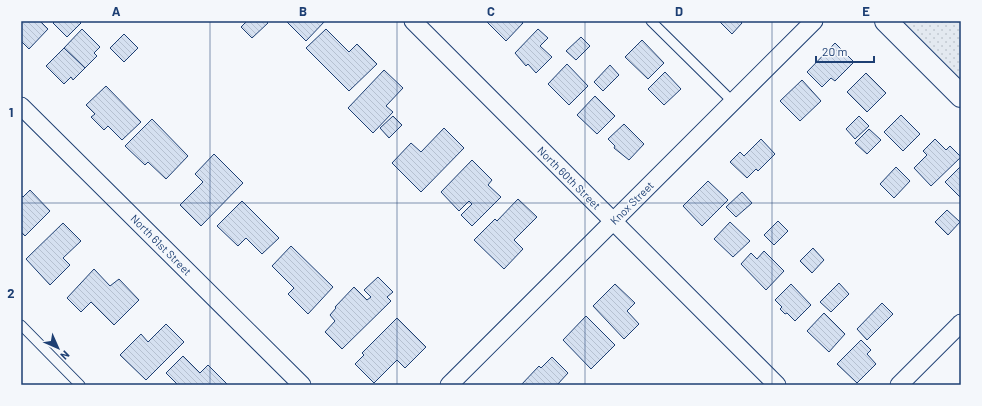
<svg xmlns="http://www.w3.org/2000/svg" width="982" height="406" viewBox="0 0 982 406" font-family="Barlow,sans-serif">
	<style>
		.green { fill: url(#green-dots); stroke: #687fa3 }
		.building { fill: url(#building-back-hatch); stroke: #1d3f73 }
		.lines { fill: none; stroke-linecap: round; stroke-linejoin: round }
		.service-casing { stroke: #1d3f73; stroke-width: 11 }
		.minor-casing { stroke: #1d3f73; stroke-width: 19 }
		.secondary-casing { stroke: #1d3f73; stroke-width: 24 }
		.service { stroke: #f4f7fb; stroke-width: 9 }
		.minor { stroke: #f4f7fb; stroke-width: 17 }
		.secondary { stroke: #f4f7fb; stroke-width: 22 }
		.grid { fill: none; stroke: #1d3f73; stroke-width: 1; stroke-opacity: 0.55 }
		.labels { text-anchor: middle; stroke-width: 3; stroke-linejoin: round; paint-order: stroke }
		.street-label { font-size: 11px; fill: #1d3f73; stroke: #f4f7fb }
		.neatline { fill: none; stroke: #1d3f73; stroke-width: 1.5 }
		.grid-label { font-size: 13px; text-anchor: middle; font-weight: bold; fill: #1d3f73 }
	</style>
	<defs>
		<pattern id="green-dots" width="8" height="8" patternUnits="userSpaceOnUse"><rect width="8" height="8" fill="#e3e9f0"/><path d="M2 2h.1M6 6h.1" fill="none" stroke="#c2c9d1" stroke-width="1.8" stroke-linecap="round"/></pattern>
		<pattern id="building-back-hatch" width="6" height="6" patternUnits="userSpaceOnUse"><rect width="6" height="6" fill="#d5e0f0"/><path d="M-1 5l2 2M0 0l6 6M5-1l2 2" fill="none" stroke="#b6c1d1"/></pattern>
	</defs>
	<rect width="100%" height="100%" fill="#f4f7fb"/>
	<path class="green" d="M901 21H961V81Z"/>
	<g class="building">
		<path d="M21 21H40L48 29 29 49 21 41Z"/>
		<path d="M55 21H79L81 23 67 37 53 23Z"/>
		<path d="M247 21H266L268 23 252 38 241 27Z"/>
		<path d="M286 21H325L306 41Z"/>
		<path d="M486 21H521L523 23 506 41Z"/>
		<path d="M719 21H740L742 23 732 34Z"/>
		<path d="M82 29 100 47 94 53 97 56 85 68 64 48Z"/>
		<path d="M326 29 349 52 357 44 377 64 349 91 306 48Z"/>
		<path d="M538 29 548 38 540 46 552 57 536 73 528 64 526 66 515 53Z"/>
		<path d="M124 34 138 48 124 62 110 48Z"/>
		<path d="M581 37 590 46 576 60 566 51Z"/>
		<path d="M642 40 664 63 648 79 625 57Z"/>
		<path d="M835 43 854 62 835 81 831 78 822 87 807 72Z"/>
		<path d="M64 48 85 68 73 80 71 77 64 84 46 66Z"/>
		<path d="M567 64 588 86 569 105 548 84Z"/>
		<path d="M610 65 619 75 603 91 594 82Z"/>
		<path d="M384 70 403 88 386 106 393 112 373 133 348 108Z"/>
		<path d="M665 72 681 89 664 105 648 89Z"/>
		<path d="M866 73 886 93 867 112 847 92Z"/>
		<path d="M802 80 821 101 800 121 780 101Z"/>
		<path d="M106 86 141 122 122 140 108 126 104 130 91 117 95 114 86 105Z"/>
		<path d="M595 96 615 116 597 134 577 115Z"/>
		<path d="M901 115 920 134 903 151 884 132Z"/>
		<path d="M393 116 402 125 389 138 380 128Z"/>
		<path d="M859 116 869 126 855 139 846 129Z"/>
		<path d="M152 119 188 156 166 179 148 162 145 165 125 146Z"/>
		<path d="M624 124 644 144 629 160 614 148 615 146 608 139Z"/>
		<path d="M444 128 464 148 421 192 392 163 411 143 421 152Z"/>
		<path d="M869 129 881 140 867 154 855 143Z"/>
		<path d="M761 139 775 154 758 171 756 169 747 178 730 162 740 152 744 156Z"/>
		<path d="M935 139 946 150 950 146 961 157 931 186 914 168 927 155 923 151Z"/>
		<path d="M214 154 243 183 201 226 180 205 203 182 195 174Z"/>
		<path d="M472 160 492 180 488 185 501 197 472 226 461 215 472 204 469 201 459 211 441 192Z"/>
		<path d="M961 166V198L945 182Z"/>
		<path d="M896 167 910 181 894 198 880 184Z"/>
		<path d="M708 181 728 200 702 226 683 206Z"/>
		<path d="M30 190 50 211 25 236 21 232V195L23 197Z"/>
		<path d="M742 192 752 203 736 217 726 207Z"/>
		<path d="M518 199 537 217 514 240 523 249 504 269 474 240 495 219 497 221Z"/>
		<path d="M242 201 279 238 262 254 246 238 238 246 217 226Z"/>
		<path d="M947 210 960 222 948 235 935 222Z"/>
		<path d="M778 221 788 231 774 245 764 235Z"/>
		<path d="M730 222 750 241 733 257 714 239Z"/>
		<path d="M63 223 81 241 63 258 70 265 50 285 26 259Z"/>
		<path d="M291 246 333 287 308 314 288 294 294 288 272 266Z"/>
		<path d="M813 248 824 260 812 273 800 261Z"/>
		<path d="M764 251 784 271 766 290 741 264 751 253 757 259Z"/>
		<path d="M94 269 110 286 119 279 139 300 114 325 91 302 81 312 67 298Z"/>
		<path d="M378 277 393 292 387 297 391 301 342 349 325 332 335 321 330 315 336 308 335 307 354 287 367 300 371 297 364 290Z"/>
		<path d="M839 283 849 294 831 312 820 302Z"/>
		<path d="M615 284 635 303 627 311 639 324 624 339 593 306Z"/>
		<path d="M791 284 811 305 795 321 787 313 785 314 780 309 782 307 775 300Z"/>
		<path d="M882 303 893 314 867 340 857 329Z"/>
		<path d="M824 313 845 334 829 352 807 331Z"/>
		<path d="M586 316 615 345 591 369 563 340Z"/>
		<path d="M397 318 426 347 405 368 397 360 374 383 355 364 364 355 362 353Z"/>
		<path d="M166 324 184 342 146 380 120 355 141 334 148 342Z"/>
		<path d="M861 340 871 350 867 354 876 364 857 383 837 364Z"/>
		<path d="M183 356 200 373 208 365 228 385H178L166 373Z"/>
		<path d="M552 357 568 373 557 385H521L539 366 541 368Z"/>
	</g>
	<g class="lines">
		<g class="service-casing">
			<g id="service">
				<path d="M651 21 733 102"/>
				<path d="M21 325 80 385"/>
			</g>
		</g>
		<g class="minor-casing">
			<g id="minor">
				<path d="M413 21 777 385"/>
				<path d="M21 106 302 385"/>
				<path d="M449 385 814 21"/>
				<path d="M899 385 961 323"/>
			</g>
		</g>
		<g class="secondary-casing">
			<path id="secondary" d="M886 21 961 96"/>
		</g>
		<use href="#service" class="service"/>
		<use href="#minor" class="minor"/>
		<use href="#secondary" class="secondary"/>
	</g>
	<path class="grid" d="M210 21V385M397 21V385M585 21V385M772 21V385M21 203H961"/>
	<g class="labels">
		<g class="street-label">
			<text transform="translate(569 178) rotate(45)" y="4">North 60th Street</text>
			<text transform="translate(632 203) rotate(-45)" y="4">Knox Street</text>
			<text transform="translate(161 245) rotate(45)" y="4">North 61st Street</text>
		</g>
	</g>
	<rect width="982" height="406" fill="none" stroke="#f4f7fb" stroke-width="44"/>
	<g transform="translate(58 348) rotate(135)" stroke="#f4f7fb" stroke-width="3" paint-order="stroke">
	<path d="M0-3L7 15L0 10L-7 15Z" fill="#1d3f73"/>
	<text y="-6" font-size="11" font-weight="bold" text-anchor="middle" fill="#1d3f73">N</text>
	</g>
	<path d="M816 56v6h58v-6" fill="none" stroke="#1d3f73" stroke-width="2"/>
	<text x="822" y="56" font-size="12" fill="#1d3f73" stroke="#f4f7fb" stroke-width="3" paint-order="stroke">20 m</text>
	<rect x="22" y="22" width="938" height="362" class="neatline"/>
	<g class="grid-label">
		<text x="116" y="16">A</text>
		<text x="303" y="16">B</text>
		<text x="491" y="16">C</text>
		<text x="679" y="16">D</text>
		<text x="866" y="16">E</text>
		<text x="11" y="117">1</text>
		<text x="11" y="298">2</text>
	</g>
</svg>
